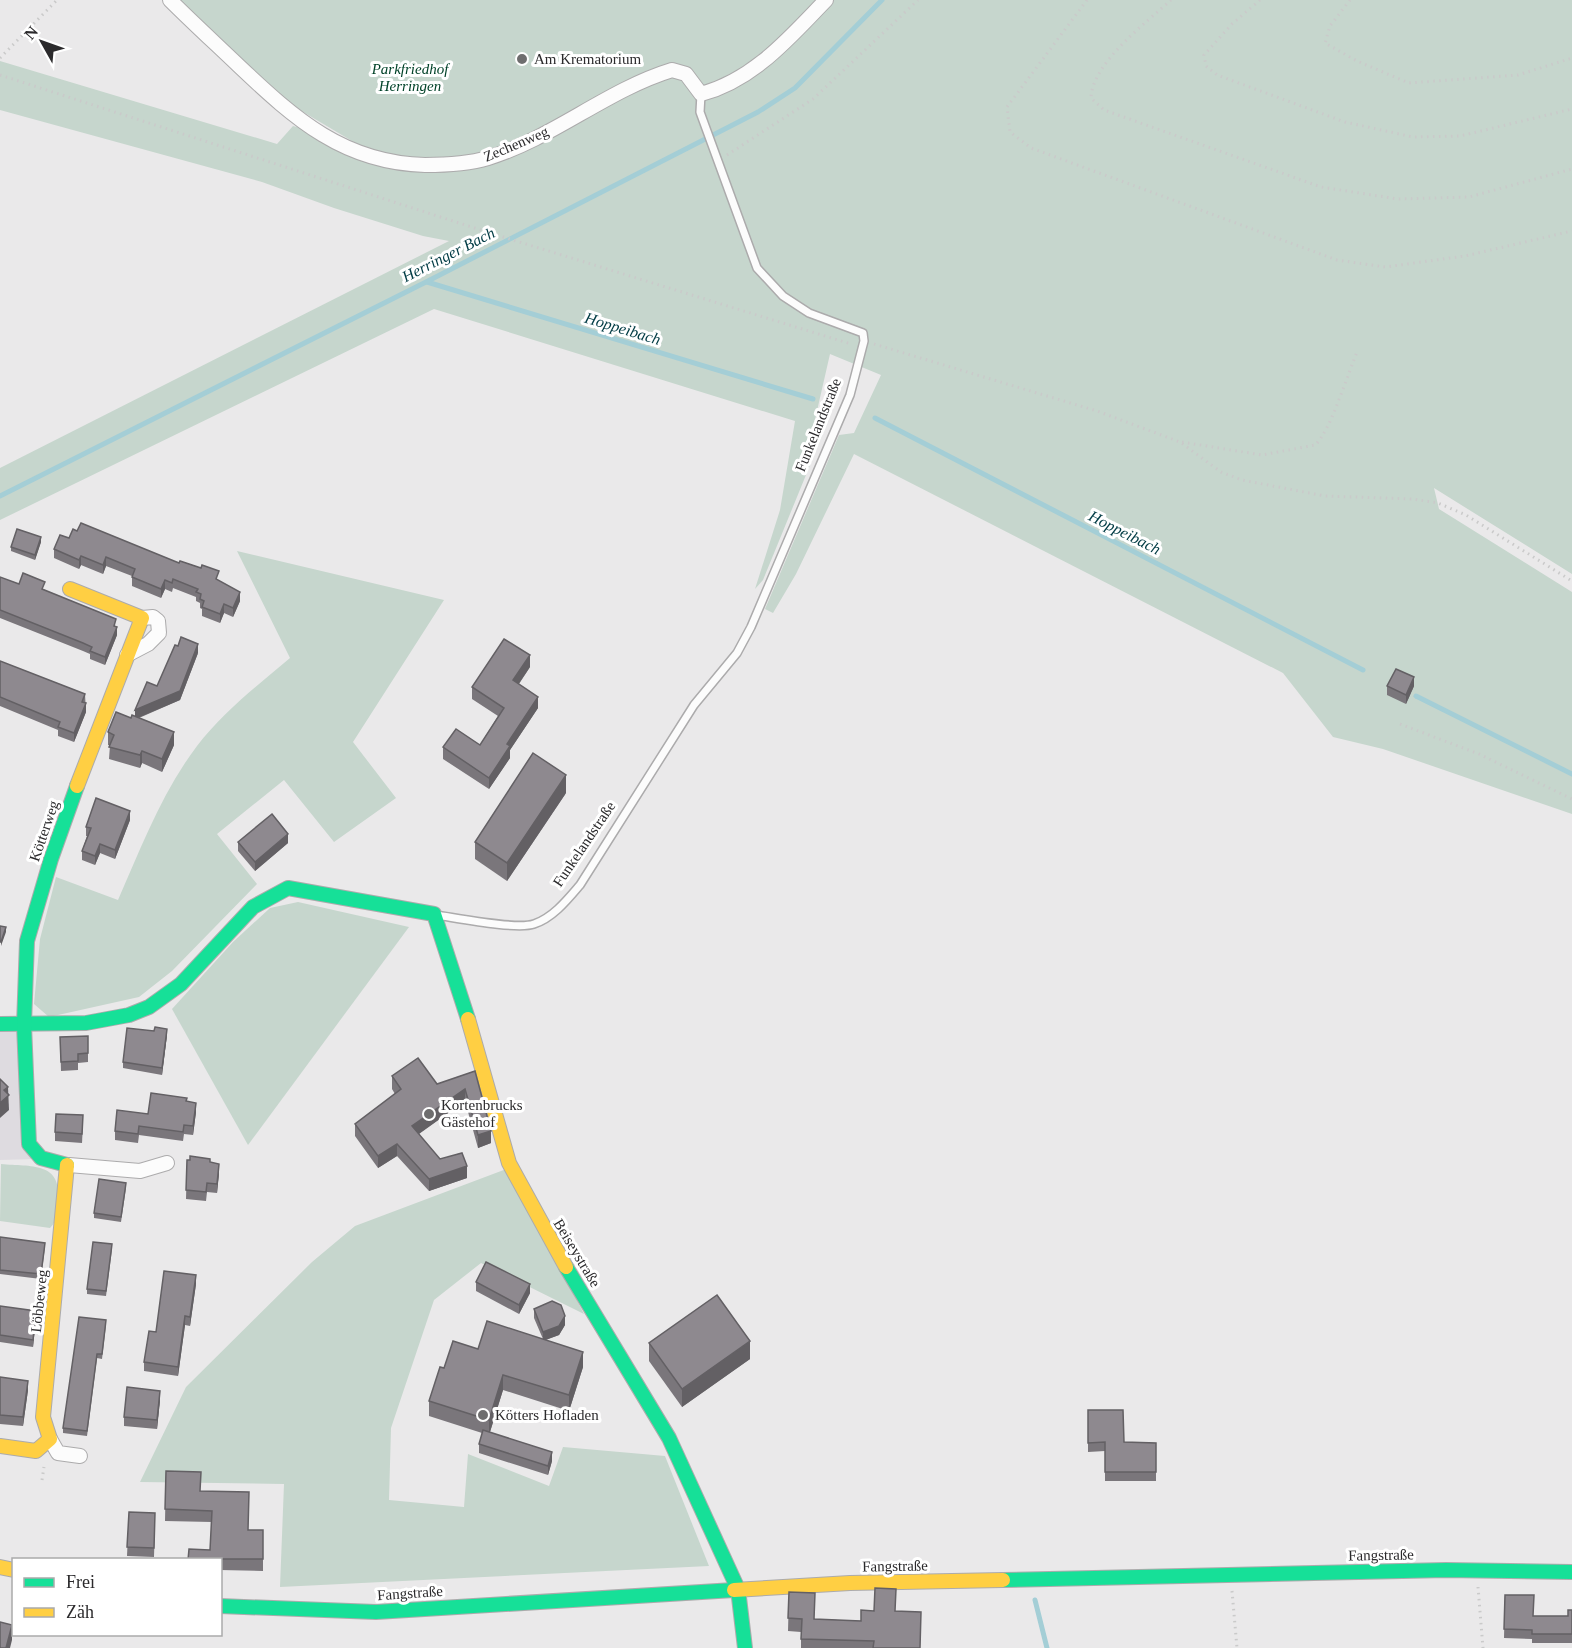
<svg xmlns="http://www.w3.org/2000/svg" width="1572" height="1648" viewBox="0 0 1572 1648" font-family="Georgia,serif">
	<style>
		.built { fill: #dedbe0 }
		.green { fill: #c6d6cd }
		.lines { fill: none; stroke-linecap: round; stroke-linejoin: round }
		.stream { stroke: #a4ced6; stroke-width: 5 }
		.lane-casing { stroke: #acabac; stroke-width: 10 }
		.street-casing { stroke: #acabac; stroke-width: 16 }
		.fast-casing { stroke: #acabac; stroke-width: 16 }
		.slow-casing { stroke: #acabac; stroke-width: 16 }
		.path { stroke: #cacaca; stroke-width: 3; stroke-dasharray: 1.5 4.5; stroke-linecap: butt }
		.lane { stroke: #fcfcfc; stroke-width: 7 }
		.street { stroke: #fcfcfc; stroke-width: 14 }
		.fast { stroke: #16e098; stroke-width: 14 }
		.slow { stroke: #ffcf43; stroke-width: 14 }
		.wall { fill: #7a767b }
		.shaded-wall { fill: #636064 }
		.building { fill: #8e898f; stroke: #636064; stroke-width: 1.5 }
		.poi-dot { fill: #6e6d6e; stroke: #fff; stroke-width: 2 }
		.labels { text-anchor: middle; stroke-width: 6; stroke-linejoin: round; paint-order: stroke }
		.poi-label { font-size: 15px; fill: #2b2a2c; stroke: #fff; text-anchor: start }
		.park-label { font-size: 15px; font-style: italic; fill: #004228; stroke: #fff }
		.street-label { font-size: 15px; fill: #2b2a2c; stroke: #fff }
		.water-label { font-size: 16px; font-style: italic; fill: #003b44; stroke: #fff }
	</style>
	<rect width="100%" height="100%" fill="#eae9ea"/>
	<path class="built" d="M0 1028 20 1029 35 1159 0 1160Z"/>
	<g class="green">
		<path d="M178 0H1572V574L1434 488 1439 509 1572 592V814L1383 749 1333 737 1283 673 854 454 796 574 773 613 765 609 839 435 854 433 881 375 830 354 814 424 824 431 763 580 755 589 780 510 795 421 434 309 0 520V468L449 241 423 236 334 208 262 182 0 110V61L277 144 293 126 352 141 293 106Z"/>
		<path d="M237 551 444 600 353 742 396 798 334 842 284 780 217 834 257 884 172 971 139 997 49 1017 34 1004 40 939 56 877 118 900C141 848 162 792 197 746 223 712 258 685 290 658Z"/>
		<path d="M298 902 409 927 248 1145 172 1009 233 942 270 908Z"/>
		<path d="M1 1164C31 1167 62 1161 58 1201 57 1211 58 1220 50 1228L0 1221Z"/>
		<path d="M509 1168 584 1314 481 1263 434 1300 391 1428 389 1500 464 1507 468 1454 549 1486 563 1447 665 1456 709 1566 280 1587 284 1484 140 1482 186 1387 312 1262 355 1226Z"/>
	</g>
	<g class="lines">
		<g class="stream">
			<path d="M427 282 813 399"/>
			<path d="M875 418 1363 670"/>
			<path d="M0 496 426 282 758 112 795 88 882 0"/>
			<path d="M1416 696 1572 774"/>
			<path d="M1035 1600 1047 1648"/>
		</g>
		<g class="lane-casing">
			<path id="lane" d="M436 915C457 918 517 930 534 924 553 918 568 899 580 885L694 705 737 653 751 627 850 395 864 341 863 333 809 313 783 296 757 268 700 112 701 94"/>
		</g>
		<g class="street-casing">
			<g id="street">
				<path d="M170 0C192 22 216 44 239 66 295 119 344 163 425 165 446 165 468 164 488 158 553 138 607 90 672 70L686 74 701 94C754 80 790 37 826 0"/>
				<path d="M127 655 148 644 159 633 158 621 153 617 142 618"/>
				<path d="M69 1165 140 1171 167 1163"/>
				<path d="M50 1439 58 1453 80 1456"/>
			</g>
		</g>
		<g class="fast-casing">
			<g id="fast">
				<path d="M0 1024 86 1023 129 1015 149 1007 181 984 253 907 288 888 434 914 468 1019"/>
				<path d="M67 1165 41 1158 29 1144 24 1025 27 941 51 859 77 786"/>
				<path d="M566 1267 669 1438 738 1589 745 1648"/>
				<path d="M1003 1580 1446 1570 1572 1572"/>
				<path d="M220 1606 376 1612 734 1590"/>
			</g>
		</g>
		<g class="slow-casing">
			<g id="slow">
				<path d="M70 589 142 618 77 786"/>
				<path d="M468 1019 509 1163 566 1267"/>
				<path d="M0 1446 36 1451 50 1439 43 1417 67 1165"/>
				<path d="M0 1567 14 1570"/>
				<path d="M734 1590 850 1583 1003 1580"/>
			</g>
		</g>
		<g class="path">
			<path d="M1087 0 1007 107 1010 132 1031 148 1337 260 1385 267 1465 256 1572 231"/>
			<path d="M1171 0C1146 23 1092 63 1091 98L1104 110 1321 187 1398 199 1469 197 1572 169"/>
			<path d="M1260 0 1232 24 1204 55 1206 66 1217 75 1345 122 1413 137 1460 136 1572 109"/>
			<path d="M1350 0 1330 26 1325 43 1357 61 1409 83 1518 75 1572 58"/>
			<path d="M0 58 57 0"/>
			<path d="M0 75 487 232 851 344"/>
			<path d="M727 155 813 99 918 0"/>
			<path d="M874 344 1097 411 1180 442 1221 472 1242 480 1325 496 1413 499 1438 503 1466 515 1572 581"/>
			<path d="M1182 442 1262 455 1315 445C1331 431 1348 372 1358 350"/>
			<path d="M1400 724 1479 754 1572 799"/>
			<path d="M42 1480 44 1467"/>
			<path d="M1478 1587 1483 1648"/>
			<path d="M1232 1591 1237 1648"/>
		</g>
		<use href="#lane" class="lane"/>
		<use href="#street" class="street"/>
		<use href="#fast" class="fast"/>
		<use href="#slow" class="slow"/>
	</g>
	<g class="wall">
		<path d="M69 538 218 581 240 601 233 617 224 613 220 623 202 616V609L200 608V603L196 601V597L173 588 172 592 165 589 161 598 132 586V576L106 566 103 574 81 565 79 569 54 558V549Z"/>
		<path d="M41 542 35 560 11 551V547Z"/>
		<path d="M0 577 19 584 45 590 116 627 117 635 105 665 90 659V654L83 651 0 618Z"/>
		<path d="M198 653 180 700 139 718 174 745 162 772 142 763 140 768 109 759 110 745H108V732L135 716 157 686Z"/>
		<path d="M0 661 85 694 86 712 74 742 58 736V730L0 706Z"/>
		<path d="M530 667 519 684 538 708 510 750V758L489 789 443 759V747L480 745 498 716 472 699V687Z"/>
		<path d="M1387 686H1414L1406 704 1387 695Z"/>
		<path d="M566 793 507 881 475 859V842Z"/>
		<path d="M130 820 115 859 100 853 95 865 82 860V851L87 836H86V827Z"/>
		<path d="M238 842 288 843 255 871 238 851Z"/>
		<path d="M154 1031 167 1035 162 1075 123 1068V1062Z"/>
		<path d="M88 1036V1062L78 1063V1070L61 1071 60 1037Z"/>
		<path d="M475 1071 491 1143 478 1148 465 1101 418 1134 440 1159 467 1178 429 1191 397 1156 378 1168 355 1136V1124L395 1094 392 1089V1076L437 1084Z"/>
		<path d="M187 1101 196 1112 193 1135 184 1134 183 1141 139 1135 138 1143 115 1140V1131L148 1114Z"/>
		<path d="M83 1124 82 1143 55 1141V1132Z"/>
		<path d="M187 1160 210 1163 219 1173 217 1193 207 1192 206 1201 186 1199Z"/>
		<path d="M126 1188 121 1222 94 1218V1213Z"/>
		<path d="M0 1237 45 1247 41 1279 0 1274Z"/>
		<path d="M112 1249 106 1296 87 1294V1289Z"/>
		<path d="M476 1282 530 1293 519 1314 476 1291Z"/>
		<path d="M196 1284 190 1326 185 1325 178 1376 144 1371V1362L156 1332Z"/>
		<path d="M0 1306 36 1318 33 1347 0 1342Z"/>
		<path d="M534 1309 565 1325 559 1335 545 1340 583 1367 569 1411 503 1390 490 1432 552 1461 548 1475 479 1453V1444L482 1433 429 1416V1401L444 1368 478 1349 543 1339 534 1318Z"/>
		<path d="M106 1325 102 1359 97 1358 87 1436 63 1433V1428Z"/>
		<path d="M649 1343 750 1359 682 1407 649 1361Z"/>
		<path d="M0 1377 28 1390 23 1426 0 1424Z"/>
		<path d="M160 1400 157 1429 124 1426V1417Z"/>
		<path d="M1088 1410 1124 1442 1156 1443V1481H1105V1451L1088 1452Z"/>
		<path d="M166 1471 201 1491 249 1530H263V1571L220 1570V1560H188L210 1550 212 1522 165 1521Z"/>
		<path d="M129 1512 155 1522 154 1557 127 1556Z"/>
		<path d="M789 1592 815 1619 861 1621 896 1611 920 1648H801V1632L788 1631Z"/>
		<path d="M1505 1595 1533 1616H1568L1572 1610V1643H1532V1639L1504 1638Z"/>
	</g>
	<g class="shaded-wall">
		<path d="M41 537V542L35 560V555Z"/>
		<path d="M81 556V565L79 569V560Z"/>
		<path d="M106 557V566L103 574V565Z"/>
		<path d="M165 580V589L161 598V589Z"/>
		<path d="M240 592V601L233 617V608Z"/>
		<path d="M224 604V613L220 623V614Z"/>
		<path d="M117 627V635L105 665V657Z"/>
		<path d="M198 644V653L180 700 135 719V710Z"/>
		<path d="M530 655V667L513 692V680Z"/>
		<path d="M1414 677V686L1406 704V695Z"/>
		<path d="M538 697V708L510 750V758L489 789V778L507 744Z"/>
		<path d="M86 703V712L74 742V733Z"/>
		<path d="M174 732V745L162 772V759Z"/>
		<path d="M142 751V763L140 768V755Z"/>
		<path d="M566 775V793L507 881V863Z"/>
		<path d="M130 811V820L115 859V850Z"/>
		<path d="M288 834V843L255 871V862Z"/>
		<path d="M100 844V853L95 865V856Z"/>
		<path d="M6 927V932L1 946V942Z"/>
		<path d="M167 1029V1035L162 1075V1068Z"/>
		<path d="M8 1087 9 1110 0 1118V1103L4 1090Z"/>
		<path d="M465 1089V1101L412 1139V1126Z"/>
		<path d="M196 1103V1112L193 1135V1126Z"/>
		<path d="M491 1131V1143L478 1148V1135Z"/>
		<path d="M397 1144V1156L378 1168V1156Z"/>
		<path d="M219 1164V1173L217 1193V1184Z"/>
		<path d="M467 1166V1178L429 1191V1179Z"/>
		<path d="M196 1275V1284L190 1326V1317Z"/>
		<path d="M530 1284V1293L519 1314V1305Z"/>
		<path d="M36 1311V1318L33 1347V1340Z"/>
		<path d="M185 1316V1325L178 1376V1367Z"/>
		<path d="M565 1316V1325L559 1335 543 1341V1332Z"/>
		<path d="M750 1341V1359L682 1407V1389Z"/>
		<path d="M583 1352V1367L569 1411V1395Z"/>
		<path d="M503 1375V1390L489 1435V1420Z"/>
		<path d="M28 1381V1390L23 1426V1417Z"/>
		<path d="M160 1391V1400L157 1429V1420Z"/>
		<path d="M552 1452V1461L548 1475V1466Z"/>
		<path d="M12 1625V1640L10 1648H6Z"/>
	</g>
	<g class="building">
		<path d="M81 523 179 563 180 561 201 568 202 565 219 571 216 579 240 592 233 608 224 604 220 614 202 607 204 601 200 599 201 594 196 592 198 589 173 579 172 583 165 580 161 589 132 577 135 569 106 557 103 565 81 556 79 560 54 549 60 535 69 538 73 529 77 531Z"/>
		<path d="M17 529 41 537 35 555 11 547Z"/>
		<path d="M23 573 45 582 42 589 116 619 114 626 117 627 105 657 90 651 92 647 83 643 0 610V577L19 584Z"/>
		<path d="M181 637 198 644 180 691 135 710 147 682 157 686 175 645 178 646Z"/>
		<path d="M504 639 530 655 513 680 538 697 507 744 510 746 489 778 443 747 456 729 480 745 504 708 472 687Z"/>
		<path d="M0 661 85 694 82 702 86 703 74 733 58 727 60 722 0 697Z"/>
		<path d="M1396 669 1414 677 1406 695 1387 686Z"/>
		<path d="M116 712 131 718 132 715 174 732 162 759 142 751 140 755 109 747 114 735 108 732Z"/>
		<path d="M533 753 566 775 507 863 475 842Z"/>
		<path d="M96 798 130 811 115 850 100 844 95 856 82 851 91 828 86 827Z"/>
		<path d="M272 814 288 834 255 862 238 842Z"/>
		<path d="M0 926 6 927 1 942H0Z"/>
		<path d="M155 1027 167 1029 162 1068 123 1062 127 1028 154 1031Z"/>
		<path d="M88 1036V1053L78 1054V1061L61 1062 60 1037Z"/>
		<path d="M418 1058 437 1084 475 1071 491 1131 478 1135 465 1089 412 1126 440 1159 462 1153 467 1166 429 1179 397 1144 378 1156 355 1124 401 1089 392 1076Z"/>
		<path d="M0 1079 8 1087 4 1090 9 1095 0 1103Z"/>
		<path d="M151 1093 187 1098 186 1101 196 1103 193 1126 184 1125 183 1132 139 1126 138 1134 115 1131 117 1110 148 1114Z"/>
		<path d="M56 1114 83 1115 82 1134 55 1132Z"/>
		<path d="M190 1156 210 1159V1162L219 1164 217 1184 207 1183 206 1192 186 1190 187 1160H190Z"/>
		<path d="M99 1179 126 1183 121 1217 94 1213Z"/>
		<path d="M0 1237 45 1243 41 1274 0 1270Z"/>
		<path d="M93 1242 112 1244 106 1291 87 1289Z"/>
		<path d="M486 1262 530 1284 519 1305 476 1282Z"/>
		<path d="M164 1271 196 1275 190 1317 185 1316 178 1367 144 1362 149 1331 156 1332Z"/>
		<path d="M717 1295 750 1341 682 1389 649 1343Z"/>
		<path d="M552 1301 561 1305 565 1316 559 1326 543 1332 534 1309Z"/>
		<path d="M0 1306 36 1311 33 1340 0 1335Z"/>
		<path d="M79 1317 106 1320 102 1354H97L87 1431 63 1428Z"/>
		<path d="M487 1321 583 1352 569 1395 503 1375 489 1420 429 1401 440 1367 444 1368 453 1341 478 1349Z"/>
		<path d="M0 1377 28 1381 23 1417 0 1415Z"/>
		<path d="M127 1387 160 1391 157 1420 124 1417Z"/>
		<path d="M1088 1410H1123L1124 1442 1156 1443V1472H1105V1442L1088 1443Z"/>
		<path d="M483 1430 552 1452 548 1466 479 1444Z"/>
		<path d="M166 1471 201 1472 200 1491 249 1492 248 1530H263V1559H216V1560H188L189 1549 210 1550 212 1511 165 1509Z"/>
		<path d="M129 1512 155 1513 154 1548 127 1547Z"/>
		<path d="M875 1588 896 1589 895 1611 921 1612 920 1648H873L874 1641 801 1639 802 1619 788 1618 789 1592 815 1593 814 1619 861 1621V1610L874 1611Z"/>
		<path d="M1505 1595H1534L1533 1616H1568V1610H1572V1634H1532V1630L1504 1629Z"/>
		<path d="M0 1622 12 1625 6 1648H0Z"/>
	</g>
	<g class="poi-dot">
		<circle cx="522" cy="59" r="6"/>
		<circle cx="429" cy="1114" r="6"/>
		<circle cx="483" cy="1415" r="6"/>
	</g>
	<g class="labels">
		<g class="poi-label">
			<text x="534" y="64">Am Krematorium</text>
			<text x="441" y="1110">Kortenbrucks<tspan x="441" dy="17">Gästehof</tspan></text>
			<text x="495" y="1420">Kötters Hofladen</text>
		</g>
		<g class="park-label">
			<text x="410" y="74">Parkfriedhof<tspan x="410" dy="17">Herringen</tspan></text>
		</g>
		<g class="street-label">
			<text transform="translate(516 144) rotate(-23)" y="5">Zechenweg</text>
			<text transform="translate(818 425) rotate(-68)" y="5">Funkelandstraße</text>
			<text transform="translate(44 831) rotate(-71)" y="5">Kötterweg</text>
			<text transform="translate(584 844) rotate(-56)" y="5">Funkelandstraße</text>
			<text transform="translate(577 1253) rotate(59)" y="5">Beiseystraße</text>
			<text transform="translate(39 1301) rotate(-84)" y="5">Löbbeweg</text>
			<text transform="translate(1381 1555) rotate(-1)" y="5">Fangstraße</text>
			<text transform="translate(895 1566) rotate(-1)" y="5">Fangstraße</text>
			<text transform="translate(410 1593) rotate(-4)" y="5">Fangstraße</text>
		</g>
		<g class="water-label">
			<text transform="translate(448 254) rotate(-27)" y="6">Herringer Bach</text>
			<text transform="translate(623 328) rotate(17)" y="6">Hoppeibach</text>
			<text transform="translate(1125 532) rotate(27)" y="6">Hoppeibach</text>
		</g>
	</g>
	<rect x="12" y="1558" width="210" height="78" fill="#ffffff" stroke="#aaaaab" stroke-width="1.5"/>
	<rect x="24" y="1578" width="30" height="9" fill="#16e098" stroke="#aaaaab" stroke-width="1.5"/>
	<text x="66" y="1588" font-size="18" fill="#2b2a2c">Frei</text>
	<rect x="24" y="1608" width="30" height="9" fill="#ffcf43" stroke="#aaaaab" stroke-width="1.5"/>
	<text x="66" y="1618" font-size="18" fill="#2b2a2c">Zäh</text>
	<g transform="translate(42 42) rotate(310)" stroke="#ffffff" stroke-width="4.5" paint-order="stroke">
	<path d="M0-4.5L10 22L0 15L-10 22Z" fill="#2b2a2c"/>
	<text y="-9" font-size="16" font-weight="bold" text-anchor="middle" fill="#2b2a2c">N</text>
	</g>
</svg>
